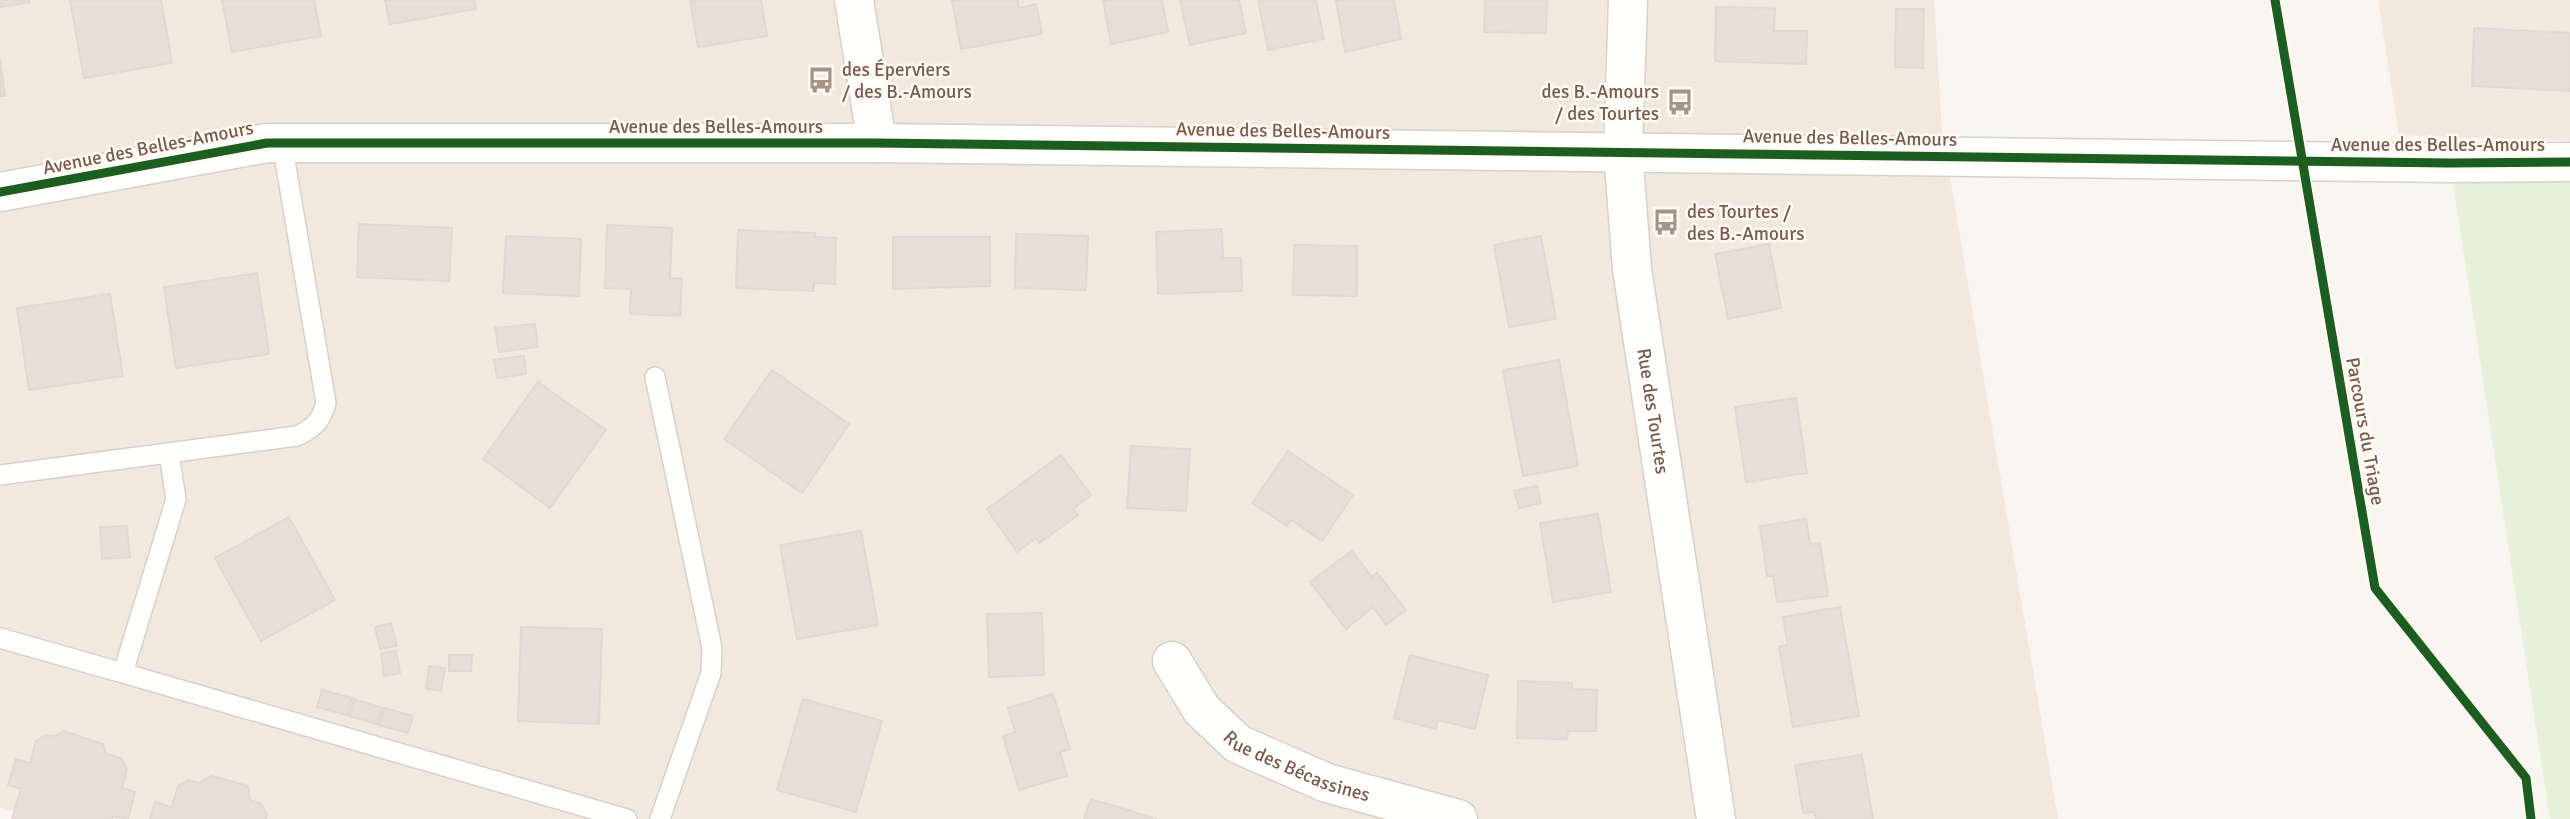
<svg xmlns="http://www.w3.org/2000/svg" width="2570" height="819" viewBox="0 0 2570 819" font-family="Signika,sans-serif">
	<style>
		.residential { fill: #f2e8de }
		.green { fill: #e7f0db }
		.building { fill: #e6ded7; stroke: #e2d8d2; stroke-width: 2 }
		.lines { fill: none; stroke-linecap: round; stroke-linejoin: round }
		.service-casing { stroke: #d7d1cb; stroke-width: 22 }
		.minor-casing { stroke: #d7d1cb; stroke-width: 41 }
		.tertiary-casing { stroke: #d7d1cb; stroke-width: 41 }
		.service { stroke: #fefefd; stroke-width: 19 }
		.minor { stroke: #fefefd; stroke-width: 38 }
		.tertiary { stroke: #fefefd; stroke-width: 38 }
		.cycleway-casing { stroke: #fffaf3; stroke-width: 13 }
		.cycleway { stroke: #1b5e20; stroke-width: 9 }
		.labels { text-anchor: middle; stroke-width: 5; stroke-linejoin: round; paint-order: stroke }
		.poi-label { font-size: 19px; fill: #7a5c4d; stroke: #fffaf3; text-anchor: start }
		.street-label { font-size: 19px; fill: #7a5c4d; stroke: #fffaf3 }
	</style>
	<rect width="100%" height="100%" fill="#f9f5f0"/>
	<g class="residential">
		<path d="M0 0H1934L1942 130 2058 819H40L0 807Z"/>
		<path d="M2378 0H2570V141L2399 135Z"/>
	</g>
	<path class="green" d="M2450 163 2570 165V819H2550Z"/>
	<g class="building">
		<path d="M0 0H30V2L1 7Z"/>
		<path d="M70 0H161L172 63 84 78Z"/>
		<path d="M222 0H314L321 36 232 52Z"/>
		<path d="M385 0H474L476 9 390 24Z"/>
		<path d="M690 0H761L767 36 698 47Z"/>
		<path d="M952 0H1018L1019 8 1036 4 1042 34 961 49Z"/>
		<path d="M1103 0H1162L1168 32 1111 44Z"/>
		<path d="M1180 0H1239L1246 33 1190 45Z"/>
		<path d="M1258 0H1316L1324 39 1268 50Z"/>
		<path d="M1336 0H1394L1401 39 1345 52Z"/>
		<path d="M1485 0H1547L1546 33 1484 32Z"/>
		<path d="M1716 7 1775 8 1774 31H1807L1806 64 1715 61Z"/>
		<path d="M1896 9H1924L1923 68 1895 67Z"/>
		<path d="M2474 28 2570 33V91L2472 86Z"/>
		<path d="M0 58 5 96H0Z"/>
		<path d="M359 224 452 228 449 281 357 277Z"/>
		<path d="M607 225 672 228 670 278H682L680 316 630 314 631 289 605 288Z"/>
		<path d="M1222 229 1223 258H1241L1242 291 1158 294 1156 232Z"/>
		<path d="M738 230 815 233V237L836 238 835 284 814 283V291L736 288Z"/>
		<path d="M1016 234 1088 236 1086 290 1015 288Z"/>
		<path d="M506 236 581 239 579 296 503 293Z"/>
		<path d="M1541 236 1556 319 1509 327 1494 245Z"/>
		<path d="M893 237H990V286L893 289Z"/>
		<path d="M1769 244 1781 308 1728 319 1715 254Z"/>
		<path d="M1294 245 1357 246V296L1293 295Z"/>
		<path d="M257 273 269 354 176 368 164 287Z"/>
		<path d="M110 294 123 376 29 390 17 308Z"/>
		<path d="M535 324 538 347 499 352 495 328Z"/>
		<path d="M524 356 526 374 497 378 494 360Z"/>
		<path d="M1559 360 1578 466 1523 476 1503 370Z"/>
		<path d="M772 370 849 424 802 493 724 439Z"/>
		<path d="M538 382 606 430 550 508 483 459Z"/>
		<path d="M1796 398 1807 473 1746 482 1735 407Z"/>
		<path d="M1131 446 1190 449 1186 511 1127 508Z"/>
		<path d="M1288 451 1353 495 1322 541 1291 520 1287 526 1252 503Z"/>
		<path d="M1061 455 1091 495 1073 509 1078 515 1039 543 1036 538 1017 552 987 509Z"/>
		<path d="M1537 486 1541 503 1519 508 1514 491Z"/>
		<path d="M1598 514 1611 592 1553 602 1540 523Z"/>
		<path d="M289 517 335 600 261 641 215 558Z"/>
		<path d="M1806 519 1810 544 1820 543 1828 596 1777 602 1773 576H1767L1760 526Z"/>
		<path d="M127 526 130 557 102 559 100 527Z"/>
		<path d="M861 531 878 625 797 639 780 545Z"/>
		<path d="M1352 551 1372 577 1377 573 1406 610 1386 625 1373 607 1346 629 1310 582Z"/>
		<path d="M1840 607 1859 716 1793 727 1779 647 1788 645 1783 617Z"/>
		<path d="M1042 613 1044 675 989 677 987 614Z"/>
		<path d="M391 623 397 646 380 649 375 627Z"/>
		<path d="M521 627 602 629 599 724 518 721Z"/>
		<path d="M396 651 400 673 384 676 381 654Z"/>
		<path d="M449 655H472L471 671H449Z"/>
		<path d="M1410 655 1488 675 1475 729 1438 720 1436 729 1394 718Z"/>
		<path d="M429 666 445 668 441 691 426 689Z"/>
		<path d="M1518 681 1572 683V689L1597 690 1596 731H1568L1567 739 1517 738Z"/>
		<path d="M322 690 352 698 347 715 317 707Z"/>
		<path d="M1053 694 1070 749 1060 752 1067 776 1019 790 1003 736 1015 732 1008 708Z"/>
		<path d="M354 699 382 708 377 724 349 716Z"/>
		<path d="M803 699 882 721 856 812 777 790Z"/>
		<path d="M384 708 413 716 408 733 379 725Z"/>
		<path d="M64 731 103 744 106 753 122 759 127 770 122 788 135 792 128 819 113 816 112 819H12L21 789 8 785 16 759 30 763 36 741 46 735 55 736Z"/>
		<path d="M1862 755 1873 819H1816L1814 812 1803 813 1795 765Z"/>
		<path d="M212 776 248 786 250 800 261 804 267 814 266 819H150L155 802 172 807 178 786 188 780 199 783Z"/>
		<path d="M1091 799 1157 819H1084Z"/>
	</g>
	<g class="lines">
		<g class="service-casing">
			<g id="service">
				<path d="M655 377 712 648 711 673 660 819"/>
				<path d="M0 475 297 436C314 428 321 421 326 403L282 143"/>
				<path d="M0 638 123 673 176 499 169 453"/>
				<path d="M123 673 627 819"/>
			</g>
		</g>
		<g class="minor-casing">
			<g id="minor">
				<path d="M854 0 877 143"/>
				<path id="s1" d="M1628 0 1623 151 1632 269 1716 819"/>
				<path id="s2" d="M1172 661 1202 710 1238 744 1327 783 1458 819"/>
			</g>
		</g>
		<g class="tertiary-casing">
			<path id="tertiary" d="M0 192 267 143H877L2450 163 2570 162"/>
		</g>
		<use href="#service" class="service"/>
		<use href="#minor" class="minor"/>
		<use href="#tertiary" class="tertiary"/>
		<g class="cycleway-casing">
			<g id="cycleway">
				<path d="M2275 0 2375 588 2526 778 2531 819"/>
				<path d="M0 192 267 143H877L2450 163 2570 162"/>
			</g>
		</g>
		<use href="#cycleway" class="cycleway"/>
	</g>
	<defs>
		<g id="bus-bare" transform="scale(2.1)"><path d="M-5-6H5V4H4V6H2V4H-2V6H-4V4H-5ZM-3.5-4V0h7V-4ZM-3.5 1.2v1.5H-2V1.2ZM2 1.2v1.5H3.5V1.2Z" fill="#a69286" stroke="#fffaf3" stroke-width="2.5" paint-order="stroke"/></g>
	</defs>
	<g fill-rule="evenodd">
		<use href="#bus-bare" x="821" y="80"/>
		<use href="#bus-bare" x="1680" y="102"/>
		<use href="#bus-bare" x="1666" y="222"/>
	</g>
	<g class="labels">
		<g class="poi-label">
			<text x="842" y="76">des Éperviers<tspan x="842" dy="22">/ des B.-Amours</tspan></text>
			<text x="1659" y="98" text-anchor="end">des B.-Amours<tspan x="1659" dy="22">/ des Tourtes</tspan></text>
			<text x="1687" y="218">des Tourtes /<tspan x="1687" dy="22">des B.-Amours</tspan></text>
		</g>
		<g class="street-label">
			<text x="716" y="133">Avenue des Belles-Amours</text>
			<text transform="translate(1283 130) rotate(1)" y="7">Avenue des Belles-Amours</text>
			<text transform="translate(1850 137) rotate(1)" y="7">Avenue des Belles-Amours</text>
			<text x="2438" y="151">Avenue des Belles-Amours</text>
			<text transform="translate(148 147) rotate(-11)" y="7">Avenue des Belles-Amours</text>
			<text dy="7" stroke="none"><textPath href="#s1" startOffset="413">Rue des Tourtes</textPath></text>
			<text transform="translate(2366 431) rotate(80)" y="7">Parcours du Triage</text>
			<text dy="7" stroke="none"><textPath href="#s2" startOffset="170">Rue des Bécassines</textPath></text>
		</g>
	</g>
</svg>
